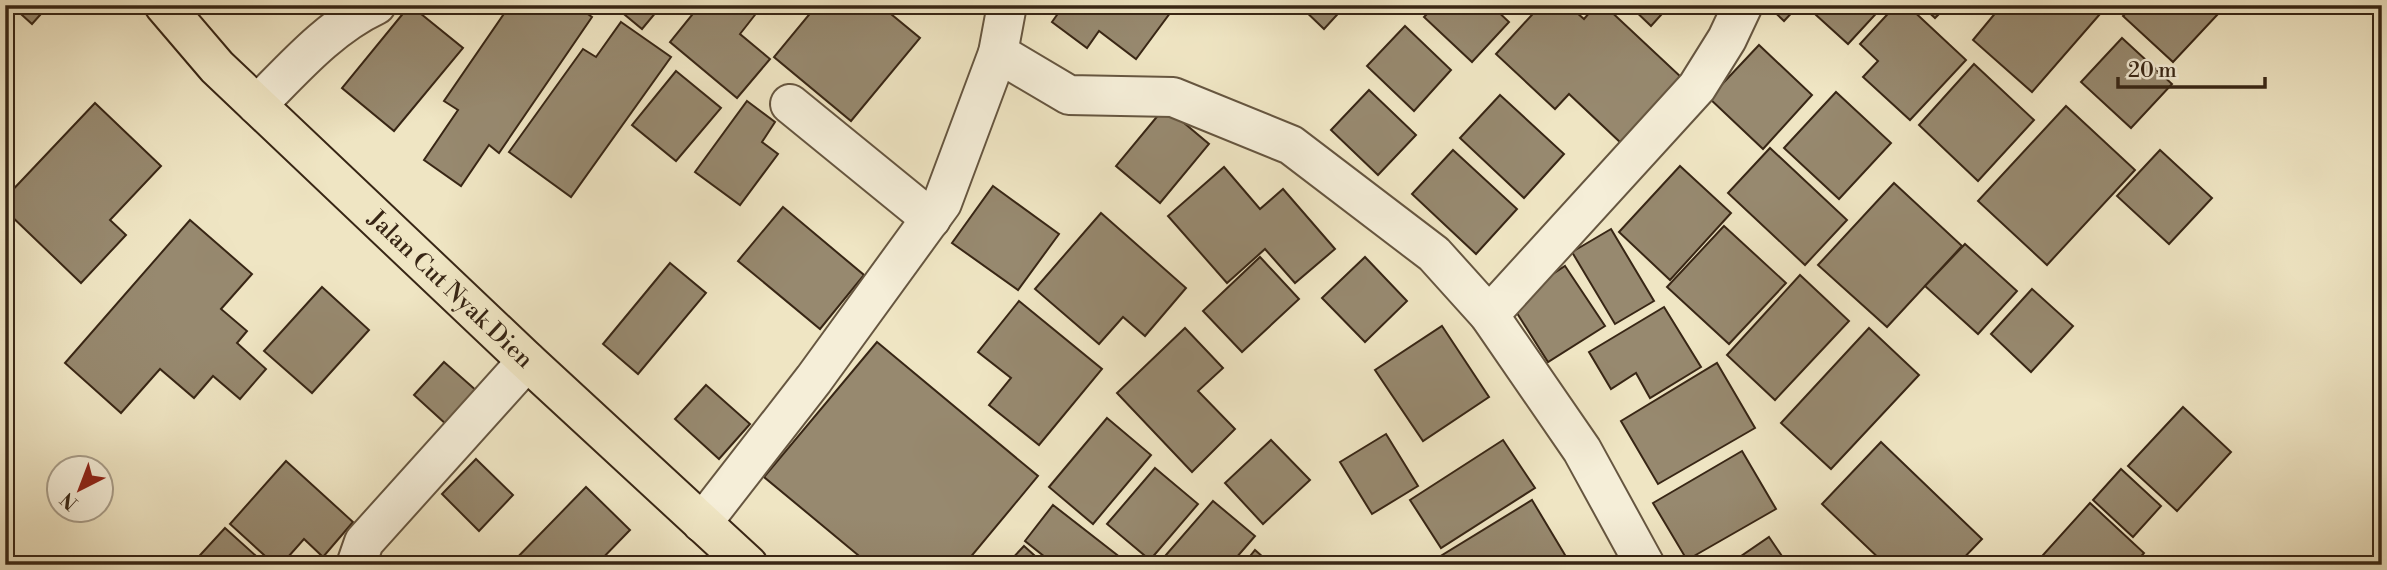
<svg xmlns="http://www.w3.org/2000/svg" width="2387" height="570" viewBox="0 0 2387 570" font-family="'Libre Bodoni',serif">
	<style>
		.building { fill: #97896f; stroke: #382615; stroke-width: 2 }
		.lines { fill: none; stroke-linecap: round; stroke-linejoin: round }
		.street-casing { stroke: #665640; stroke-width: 42 }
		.highway-casing { stroke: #382615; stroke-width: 42 }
		.street { stroke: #f5eed8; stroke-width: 38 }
		.highway { stroke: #efe5c3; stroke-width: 38 }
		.labels { text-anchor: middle; stroke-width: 6; stroke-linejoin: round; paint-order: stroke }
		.street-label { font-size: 24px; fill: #382615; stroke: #f5eed8 }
	</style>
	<rect width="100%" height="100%" fill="#efe5c3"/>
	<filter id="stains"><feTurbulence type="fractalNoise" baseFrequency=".00286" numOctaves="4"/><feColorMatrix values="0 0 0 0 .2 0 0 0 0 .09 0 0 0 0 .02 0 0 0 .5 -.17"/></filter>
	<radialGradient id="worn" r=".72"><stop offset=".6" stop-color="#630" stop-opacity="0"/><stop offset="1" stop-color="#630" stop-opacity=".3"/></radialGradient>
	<g class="building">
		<path d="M11 5H49L32 24Z"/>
		<path d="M410 5 463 48 394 131 342 88Z"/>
		<path d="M510 5H575L592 17 499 153 489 145 461 186 424 160 458 110 444 101Z"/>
		<path d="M613 5H662L642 29Z"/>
		<path d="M700 5H751L758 11 740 34 770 59 737 98 670 42Z"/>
		<path d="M817 5H880L920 38 851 121 774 57Z"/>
		<path d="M1064 5H1176L1136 59 1099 31 1087 48 1052 22Z"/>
		<path d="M1299 5H1346L1324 29Z"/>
		<path d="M1436 5H1491L1509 22 1472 62 1424 17Z"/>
		<path d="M1541 5H1568L1584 19 1596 5H1604L1682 78 1621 143 1569 94 1555 109 1496 54Z"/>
		<path d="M1629 5H1670L1651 26Z"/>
		<path d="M1767 5H1799L1784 21Z"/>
		<path d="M1805 5H1884L1848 44Z"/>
		<path d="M1896 5H1907L1966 60 1910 120 1863 77 1878 61 1860 44Z"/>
		<path d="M1921 5H1948L1935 18Z"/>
		<path d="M2002 5H2090L2100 14 2032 92 1973 40Z"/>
		<path d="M2134 5H2208L2218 14 2173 62 2123 16Z"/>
		<path d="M621 22 671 57 571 197 509 152 583 49 596 57Z"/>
		<path d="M1405 26 1451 70 1414 111 1367 66Z"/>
		<path d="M2122 38 2172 84 2131 128 2081 82Z"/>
		<path d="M1759 45 1812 95 1763 149 1709 98Z"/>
		<path d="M1974 64 2034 120 1978 181 1919 125Z"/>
		<path d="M676 71 721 108 676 161 632 125Z"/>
		<path d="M1369 90 1416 135 1378 175 1331 130Z"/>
		<path d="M1836 92 1891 143 1839 199 1784 148Z"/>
		<path d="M1500 95 1564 154 1524 198 1460 138Z"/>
		<path d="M747 101 775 122 762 142 778 154 740 205 695 172Z"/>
		<path d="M95 103 161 166 110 220 126 235 81 283 5 210V198Z"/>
		<path d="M2066 106 2135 170 2047 265 1978 201Z"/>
		<path d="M1165 107 1209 144 1160 203 1116 166Z"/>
		<path d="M1770 148 1847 220 1805 265 1728 193Z"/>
		<path d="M1453 150 1517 209 1476 254 1412 194Z"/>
		<path d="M2160 150 2212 198 2169 244 2117 196Z"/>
		<path d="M1680 166 1731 213 1670 280 1619 232Z"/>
		<path d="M1224 167 1260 209 1283 189 1335 249 1295 283 1265 249 1227 283 1168 216Z"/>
		<path d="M1894 183 1962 246 1887 327 1818 265Z"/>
		<path d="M993 186 1059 234 1018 290 952 243Z"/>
		<path d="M783 207 864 275 820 329 738 261Z"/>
		<path d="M1101 213 1186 288 1145 336 1123 317 1099 344 1035 289Z"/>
		<path d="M190 220 252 274 221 309 247 331 237 343 266 369 240 399 213 376 194 398 160 369 121 413 65 363Z"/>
		<path d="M1724 226 1786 283 1729 344 1667 287Z"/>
		<path d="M1611 229 1654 301 1615 324 1572 252Z"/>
		<path d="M1965 244 2017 291 1978 334 1925 286Z"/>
		<path d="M1260 257 1299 299 1242 352 1203 311Z"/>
		<path d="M1365 257 1407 301 1365 342 1322 298Z"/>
		<path d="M670 263 706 293 638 374 603 344Z"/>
		<path d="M1565 266 1605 326 1548 362 1510 302Z"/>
		<path d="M1800 275 1849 321 1775 400 1727 355Z"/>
		<path d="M322 287 369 330 312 393 264 351Z"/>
		<path d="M2032 289 2073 326 2031 372 1991 334Z"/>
		<path d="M1019 301 1102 369 1039 445 989 405 1011 378 978 352Z"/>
		<path d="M1664 307 1701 367 1650 398 1636 373 1611 389 1589 352Z"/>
		<path d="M1442 326 1489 397 1423 441 1375 370Z"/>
		<path d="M1185 328 1223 368 1198 391 1235 429 1192 472 1117 393Z"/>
		<path d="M1869 328 1919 375 1831 469 1781 423Z"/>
		<path d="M877 342 1038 476 964 565H870L764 477Z"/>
		<path d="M444 362 478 392 447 425 414 395Z"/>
		<path d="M1717 363 1755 428 1658 484 1621 421Z"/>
		<path d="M706 385 750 424 719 459 675 419Z"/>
		<path d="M2183 407 2231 452 2177 511 2128 466Z"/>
		<path d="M1107 418 1151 455 1093 524 1049 487Z"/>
		<path d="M1386 434 1418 486 1372 514 1340 462Z"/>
		<path d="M1271 440 1310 480 1263 524 1225 483Z"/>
		<path d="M1503 440 1535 488 1441 548 1410 500Z"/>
		<path d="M1881 442 1982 539 1957 565H1886L1822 504Z"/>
		<path d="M1742 451 1776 509 1687 560 1653 503Z"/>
		<path d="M476 459 513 495 479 531 442 494Z"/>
		<path d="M286 461 353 522 323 557 304 539 281 565H275L230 524Z"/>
		<path d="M1155 468 1198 504 1150 560 1107 524Z"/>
		<path d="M2121 469 2161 506 2133 537 2093 500Z"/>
		<path d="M586 487 630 530 596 565H510Z"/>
		<path d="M1532 500 1571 565H1426Z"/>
		<path d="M1213 501 1255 536 1230 565H1161L1159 563Z"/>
		<path d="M2090 503 2144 553 2134 565H2034Z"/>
		<path d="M1053 505 1130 565H1055L1025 541Z"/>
		<path d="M225 528 266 565H191Z"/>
		<path d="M1769 537 1788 565H1728Z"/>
		<path d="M1024 546 1045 565H1006Z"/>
		<path d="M1255 550 1272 565H1243Z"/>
	</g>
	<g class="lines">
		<g class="street-casing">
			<g id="street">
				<path d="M998 53 1069 95 1173 97 1291 145 1434 254 1489 315 1582 450 1645 565"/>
				<path d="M790 104 931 219"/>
				<path d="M257 105C293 69 329 27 376 5"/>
				<path d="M1489 315 1697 87 1727 39 1743 5"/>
				<path d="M702 523 814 379 942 203 998 53 1007 5"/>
				<path d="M356 565 364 542 527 361"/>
			</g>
		</g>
		<g class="highway-casing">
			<g id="highway">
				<path id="s1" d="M164 5 217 67 527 361 748 565"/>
			</g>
		</g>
		<use href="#street" class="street"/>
		<use href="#highway" class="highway"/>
	</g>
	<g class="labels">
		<g class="street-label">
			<text dy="8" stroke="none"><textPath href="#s1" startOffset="404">Jalan Cut Nyak Dien</textPath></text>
		</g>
	</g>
	<rect width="2387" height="570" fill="none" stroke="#efe5c3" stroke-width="28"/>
	<rect x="7" y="7" width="2373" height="556" fill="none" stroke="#382615" stroke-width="3.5"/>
	<rect x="14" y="14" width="2359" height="542" fill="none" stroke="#382615" stroke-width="2"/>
	<g transform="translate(80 489) rotate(222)"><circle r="33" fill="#f5eed8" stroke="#a99e8a" stroke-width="2"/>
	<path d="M0-5L12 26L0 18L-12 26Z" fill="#8f2418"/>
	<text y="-10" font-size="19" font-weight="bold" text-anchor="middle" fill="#382615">N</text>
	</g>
	<path d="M2118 77v10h147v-10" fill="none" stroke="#382615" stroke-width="3.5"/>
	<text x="2128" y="77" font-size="21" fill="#382615" stroke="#f5eed8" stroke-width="5" paint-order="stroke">20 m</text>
	<rect width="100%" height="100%" filter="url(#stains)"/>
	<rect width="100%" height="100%" fill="url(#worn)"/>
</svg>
